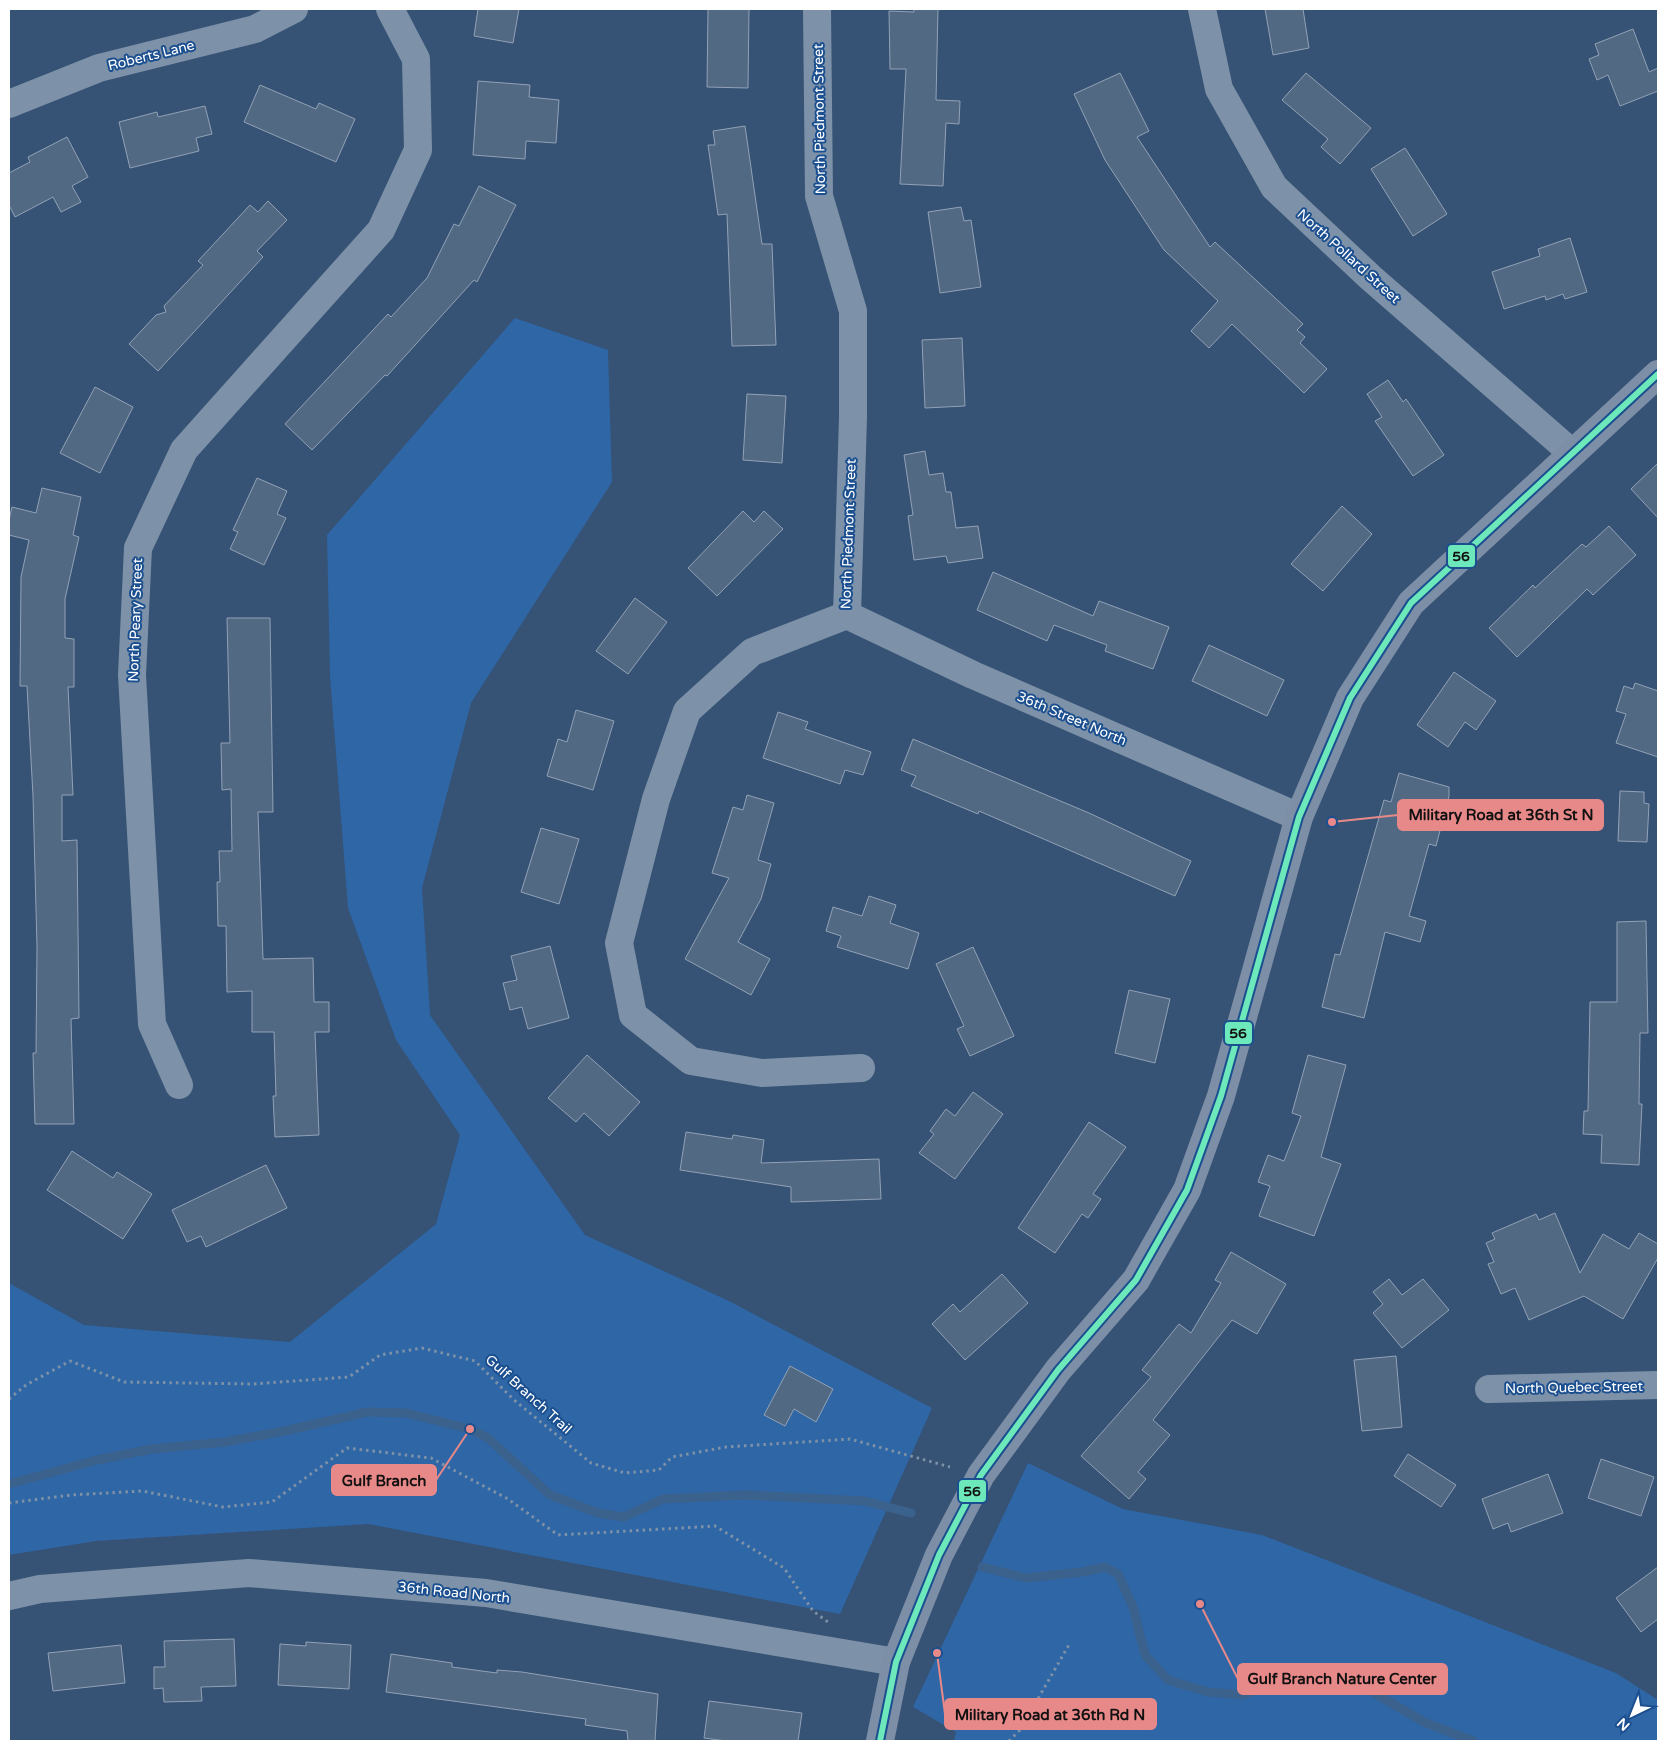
<svg xmlns="http://www.w3.org/2000/svg" width="1667" height="1750" viewBox="0 0 1667 1750" font-family="'Varela Round',sans-serif">
	<style>
		.green { fill: #2f66a5 }
		.lines { fill: none; stroke-linecap: round; stroke-linejoin: round }
		.stream { stroke: #3b618d; stroke-width: 9 }
		.building { fill: #526984; stroke: #92a2b6 }
		.path { stroke: #7d92a8; stroke-width: 3; stroke-dasharray: 2.5 4; stroke-linecap: butt }
		.minor { stroke: #7d92a8; stroke-width: 28 }
		.major { stroke: #7d8ea7; stroke-width: 28 }
		.bus-1-casing { stroke: #1b4f8f; stroke-width: 10 }
		.bus-1 { stroke: #6de8bb; stroke-width: 6 }
		.labels { text-anchor: middle; stroke-width: 4; stroke-linejoin: round; paint-order: stroke }
		.street-label { font-size: 14px; fill: #fff; stroke: #1b4f8f }
		.leader { fill: none; stroke: #e88989; stroke-width: 2 }
		.callout-dot { fill: #e88989; stroke: #1b4f8f; stroke-width: 2 }
		.callout { fill: #e88989; stroke: #e88989; stroke-width: 2 }
		.callout-label { font-size: 15px; text-anchor: middle; font-weight: bold; fill: #111 }
		.line-badge { stroke: #1b4f8f; stroke-width: 2 }
		.pale-badge-label { font-size: 14px; text-anchor: middle; font-weight: bold; fill: #111 }
	</style>
	<rect width="100%" height="100%" fill="#365274"/>
	<g class="green">
		<path d="M515 318 608 350 612 482 471 703 422 888 430 1015 585 1235 729 1301 932 1408 840 1614 368 1524 96 1541 9 1555V1283L84 1325 290 1342 436 1224 460 1135 396 1040 348 908 330 676 327 535Z"/>
		<path d="M1028 1463 1123 1509 1262 1535 1616 1673 1658 1700V1741H954L956 1732 913 1707Z"/>
	</g>
	<g class="lines">
		<g class="stream">
			<path d="M9 1484 97 1460 152 1449 225 1442 289 1430 367 1412 406 1413 470 1429 488 1438 550 1495 598 1513 624 1517 663 1499 746 1495 865 1501 911 1513"/>
			<path d="M982 1567 1026 1578 1082 1572 1105 1567 1118 1574 1133 1607 1145 1655 1168 1680 1208 1692 1243 1695 1319 1667 1371 1691 1424 1722 1473 1741"/>
		</g>
	</g>
	<g class="building">
		<path d="M478 9H519L513 43 474 36Z"/>
		<path d="M708 9H749L748 88 707 87Z"/>
		<path d="M914 9H938L936 100 960 101 959 124 946 123 943 186 900 184 906 69H890L889 11 914 12Z"/>
		<path d="M1265 9H1303L1309 48 1273 55Z"/>
		<path d="M1633 29 1649 72 1658 68V91L1620 106 1608 75 1597 80 1589 59 1599 55 1595 44Z"/>
		<path d="M1120 73 1149 131 1137 137 1210 247 1215 242 1303 324 1297 330 1305 337 1300 343 1327 369 1304 393 1232 324 1209 348 1191 331 1218 301 1164 250 1105 160 1074 94Z"/>
		<path d="M1306 73 1371 128 1340 164 1321 147 1328 139 1282 100Z"/>
		<path d="M478 81 530 85 529 97 559 100 556 143 526 141 525 159 473 155Z"/>
		<path d="M260 85 316 109 319 103 355 119 336 162 244 122Z"/>
		<path d="M205 106 212 134 196 138 199 151 130 168 119 122 157 112 158 117Z"/>
		<path d="M745 126 762 244H772L776 345 732 346 727 214 718 215 708 145H715L713 131Z"/>
		<path d="M67 137 88 177 72 186 81 202 61 212 53 197 15 217 9 205V173L30 162 28 157Z"/>
		<path d="M1405 148 1447 214 1413 236 1371 169Z"/>
		<path d="M479 186 516 205 477 282 474 280 387 376 385 375 312 450 285 424 388 314 391 317 427 278 454 224 459 226Z"/>
		<path d="M268 201 287 220 257 251 263 257 158 371 129 344 156 315 166 312 164 306 203 265 198 261 250 205 258 212Z"/>
		<path d="M961 207 964 221 971 220 981 287 940 293 928 212Z"/>
		<path d="M1570 238 1587 292 1565 299 1563 294 1546 300 1545 296 1504 309 1492 272 1540 256 1538 249Z"/>
		<path d="M962 338 965 406 925 408 922 340Z"/>
		<path d="M1388 380 1403 402 1406 399 1444 455 1413 476 1375 421 1382 417 1367 394Z"/>
		<path d="M95 387 133 407 100 473 60 453Z"/>
		<path d="M747 394 786 396 782 463 743 460Z"/>
		<path d="M925 451 929 475 943 473 946 492H951L956 528 978 526 983 558 948 563 946 556 914 560 908 516 913 515 904 455Z"/>
		<path d="M1658 463V518L1631 489Z"/>
		<path d="M257 478 287 491 277 514 286 518 264 565 230 549 238 532 233 530Z"/>
		<path d="M42 488 81 497 73 535 79 537 65 599V638L74 639V687H68L73 795H62V841L77 840 79 1018 71 1019 74 1124H35L33 1053H36L37 947 33 796 27 686H20L21 577 29 540 9 535V520L12 507 36 513Z"/>
		<path d="M1342 506 1372 534 1323 591 1291 564Z"/>
		<path d="M743 511 754 522 764 511 783 529 717 596 688 568Z"/>
		<path d="M1609 526 1636 555 1593 595 1587 589 1517 657 1489 628 1533 585 1535 588 1582 544 1586 547Z"/>
		<path d="M993 572 1093 616 1099 601 1169 627 1153 669 1105 651 1107 645 1054 625 1047 641 977 610Z"/>
		<path d="M635 598 667 622 628 674 596 651Z"/>
		<path d="M227 618H270L273 812H258L263 959 313 958 314 1002H329V1032H315L319 1135 275 1137 273 1096H276L274 1032H252V991L227 992 226 926H218L217 882H220L219 851H232L231 789 222 790 221 743H230Z"/>
		<path d="M1209 645 1284 680 1267 716 1192 681Z"/>
		<path d="M1454 672 1496 701 1476 730 1465 722 1448 747 1417 725Z"/>
		<path d="M1635 683 1658 691V757L1616 743 1626 714 1616 711 1624 686 1633 689Z"/>
		<path d="M576 710 614 721 593 790 547 776 558 739 567 742Z"/>
		<path d="M778 712 808 722 805 729 871 752 863 775 845 770 840 784 763 758Z"/>
		<path d="M913 739 1089 813 1191 861 1175 896 979 811 978 814 911 786 916 776 901 770Z"/>
		<path d="M1399 773 1449 787V796L1436 846 1429 844 1409 916 1426 921 1420 942 1385 932 1364 1018 1322 1007 1335 954 1340 955 1384 800 1391 802Z"/>
		<path d="M1620 791 1644 792V803L1649 804 1647 842 1618 841Z"/>
		<path d="M747 795 774 803 758 860 771 864 761 899 738 942 770 959 751 995 685 959 729 878 712 873 733 807 743 810Z"/>
		<path d="M541 828 579 839 559 904 521 892Z"/>
		<path d="M869 896 896 905 890 923 919 933 908 969 837 947 841 936 826 931 833 907 862 916Z"/>
		<path d="M1646 921 1648 1033H1640L1639 1104H1642L1639 1165 1601 1163 1602 1135 1583 1134 1584 1111H1588L1590 1002H1617V922Z"/>
		<path d="M550 946 569 1018 528 1029 522 1007 510 1010 503 983 517 980 511 956Z"/>
		<path d="M973 947 1014 1036 970 1056 957 1029 964 1026 936 964Z"/>
		<path d="M1129 990 1170 999 1155 1063 1115 1053Z"/>
		<path d="M587 1055 640 1102 609 1136 584 1113 576 1122 548 1098Z"/>
		<path d="M1308 1055 1346 1065 1321 1157 1341 1164 1314 1236 1259 1216 1270 1186 1258 1182 1268 1155 1284 1161 1301 1116 1292 1113Z"/>
		<path d="M973 1092 1003 1114 955 1179 919 1153 934 1134 930 1131 946 1109 955 1116Z"/>
		<path d="M1089 1122 1126 1147 1093 1194 1101 1199 1088 1218 1082 1214 1055 1253 1018 1228Z"/>
		<path d="M686 1132 732 1139 733 1135 764 1140 761 1163 879 1159 881 1199 791 1202V1187L680 1170Z"/>
		<path d="M72 1151 113 1178 117 1172 152 1194 123 1239 47 1190Z"/>
		<path d="M266 1165 287 1208 206 1247 201 1236 187 1242 172 1210Z"/>
		<path d="M1555 1213 1580 1273 1603 1234 1629 1249 1639 1233 1658 1244V1258L1623 1319 1584 1296 1529 1320 1515 1288 1501 1294 1488 1264 1494 1262 1486 1243 1495 1239 1492 1233 1536 1214 1539 1220Z"/>
		<path d="M1231 1252 1286 1284 1257 1334 1232 1320 1153 1420 1170 1435 1138 1472 1146 1479 1129 1499 1081 1456 1151 1377 1142 1370 1179 1324 1191 1333 1221 1283 1215 1280Z"/>
		<path d="M1002 1274 1028 1303 965 1360 932 1324 953 1304 960 1312Z"/>
		<path d="M1389 1279 1402 1295 1423 1279 1449 1310 1402 1348 1373 1313 1383 1304 1373 1292Z"/>
		<path d="M1396 1356 1402 1427 1362 1431 1354 1360Z"/>
		<path d="M790 1366 833 1389 816 1422 794 1409 785 1426 764 1415Z"/>
		<path d="M1408 1454 1456 1485 1441 1507 1394 1476Z"/>
		<path d="M1601 1459 1654 1477 1641 1516 1588 1498Z"/>
		<path d="M1548 1474 1563 1513 1511 1532 1508 1523 1493 1529 1482 1499Z"/>
		<path d="M1658 1567V1619L1641 1632 1616 1598Z"/>
		<path d="M234 1639 236 1686 201 1687 202 1701 164 1702 163 1688 154 1689V1667H165L164 1641Z"/>
		<path d="M306 1642 351 1645 349 1689 278 1685 280 1644 306 1646Z"/>
		<path d="M121 1645 125 1683 53 1691 48 1653Z"/>
		<path d="M391 1654 452 1663V1667L497 1673V1670L522 1672 658 1694 655 1741H628L627 1731 585 1725 586 1719 386 1692Z"/>
		<path d="M709 1701 802 1713 798 1741H726L704 1738Z"/>
	</g>
	<g class="lines">
		<g class="path">
			<path d="M9 1399 26 1385 70 1361 124 1382 253 1384 349 1377 380 1355 422 1348 475 1361 514 1400 591 1463 625 1473 659 1470 672 1457 726 1447 850 1439 950 1467"/>
			<path d="M9 1503 71 1495 142 1491 223 1507 272 1502 347 1448 431 1458 508 1499 558 1535 715 1526 784 1568 813 1611 828 1622"/>
			<path d="M1009 1741 1020 1730 1070 1643"/>
		</g>
		<g class="minor">
			<path d="M817 9 819 196 853 311V417L847 615"/>
			<path d="M1202 9 1219 89 1274 187 1371 278 1571 452"/>
			<path d="M9 104 99 68 255 29 294 9"/>
			<path d="M847 615 752 652 687 711 656 799 619 943 633 1015 691 1061 762 1073 861 1068"/>
			<path d="M847 615 973 675 1299 817"/>
			<path d="M179 1085 152 1024 132 675 138 548 184 450 381 230 418 150 416 59 390 9"/>
			<path d="M1489 1389 1658 1385"/>
			<path d="M9 1596 40 1589 249 1573 486 1593 896 1662"/>
		</g>
		<path class="major" d="M880 1741 896 1662 939 1555 981 1475 1058 1370 1136 1280 1187 1190 1221 1096 1299 817 1350 698 1411 603 1658 374"/>
		<g class="bus-1-casing">
			<path id="bus-1" d="M880 1741 896 1662 939 1555 981 1475 1058 1370 1136 1280 1187 1190 1221 1096 1299 817 1350 698 1411 603 1658 374"/>
		</g>
		<use href="#bus-1" class="bus-1"/>
	</g>
	<g class="labels">
		<g class="street-label">
			<text transform="translate(151 55) rotate(-14)" y="5">Roberts Lane</text>
			<text transform="translate(819 119) rotate(-91)" y="5">North Piedmont Street</text>
			<text transform="translate(1349 256) rotate(42)" y="5">North Pollard Street</text>
			<text transform="translate(848 534) rotate(-88)" y="5">North Piedmont Street</text>
			<text transform="translate(135 620) rotate(-88)" y="5">North Peary Street</text>
			<text transform="translate(1072 718) rotate(23)" y="5">36th Street North</text>
			<text transform="translate(1574 1387) rotate(-1)" y="5">North Quebec Street</text>
			<text transform="translate(529 1394) rotate(42)" y="5">Gulf Branch Trail</text>
			<text transform="translate(454 1592) rotate(6)" y="5">36th Road North</text>
		</g>
	</g>
	<path class="leader" d="M1332 822L1398 815M470 1429L436 1480M1200 1604L1238 1679M937 1653L945 1714"/>
	<g class="callout-dot">
		<circle cx="1332" cy="822" r="5"/>
		<circle cx="470" cy="1429" r="5"/>
		<circle cx="1200" cy="1604" r="5"/>
		<circle cx="937" cy="1653" r="5"/>
	</g>
	<g class="callout">
		<rect x="1398" y="800" width="205" height="30" rx="5"/>
		<rect x="332" y="1465" width="104" height="30" rx="5"/>
		<rect x="1238" y="1664" width="209" height="30" rx="5"/>
		<rect x="945" y="1699" width="211" height="30" rx="5"/>
	</g>
	<g class="callout-label">
		<text x="1501" y="820">Military Road at 36th St N</text>
		<text x="384" y="1486">Gulf Branch</text>
		<text x="1342" y="1684">Gulf Branch Nature Center</text>
		<text x="1050" y="1720">Military Road at 36th Rd N</text>
	</g>
	<g class="line-badge">
		<rect x="1447" y="544" width="29" height="24" rx="5" fill="#6de8bb"/>
		<rect x="1224" y="1021" width="29" height="24" rx="5" fill="#6de8bb"/>
		<rect x="958" y="1479" width="29" height="24" rx="5" fill="#6de8bb"/>
	</g>
	<g class="pale-badge-label">
		<text x="1461" y="561">56</text>
		<text x="1238" y="1038">56</text>
		<text x="972" y="1496">56</text>
	</g>
	<rect width="1667" height="1750" fill="none" stroke="#ffffff" stroke-width="20"/>
	<g transform="translate(1632 1715) rotate(223)" stroke="#1b4f8f" stroke-width="4" paint-order="stroke">
	<path d="M0-4L9 19L0 12L-9 19Z" fill="#ffffff"/>
	<text y="-8" font-size="14" font-weight="bold" text-anchor="middle" fill="#ffffff">N</text>
	</g>
</svg>
